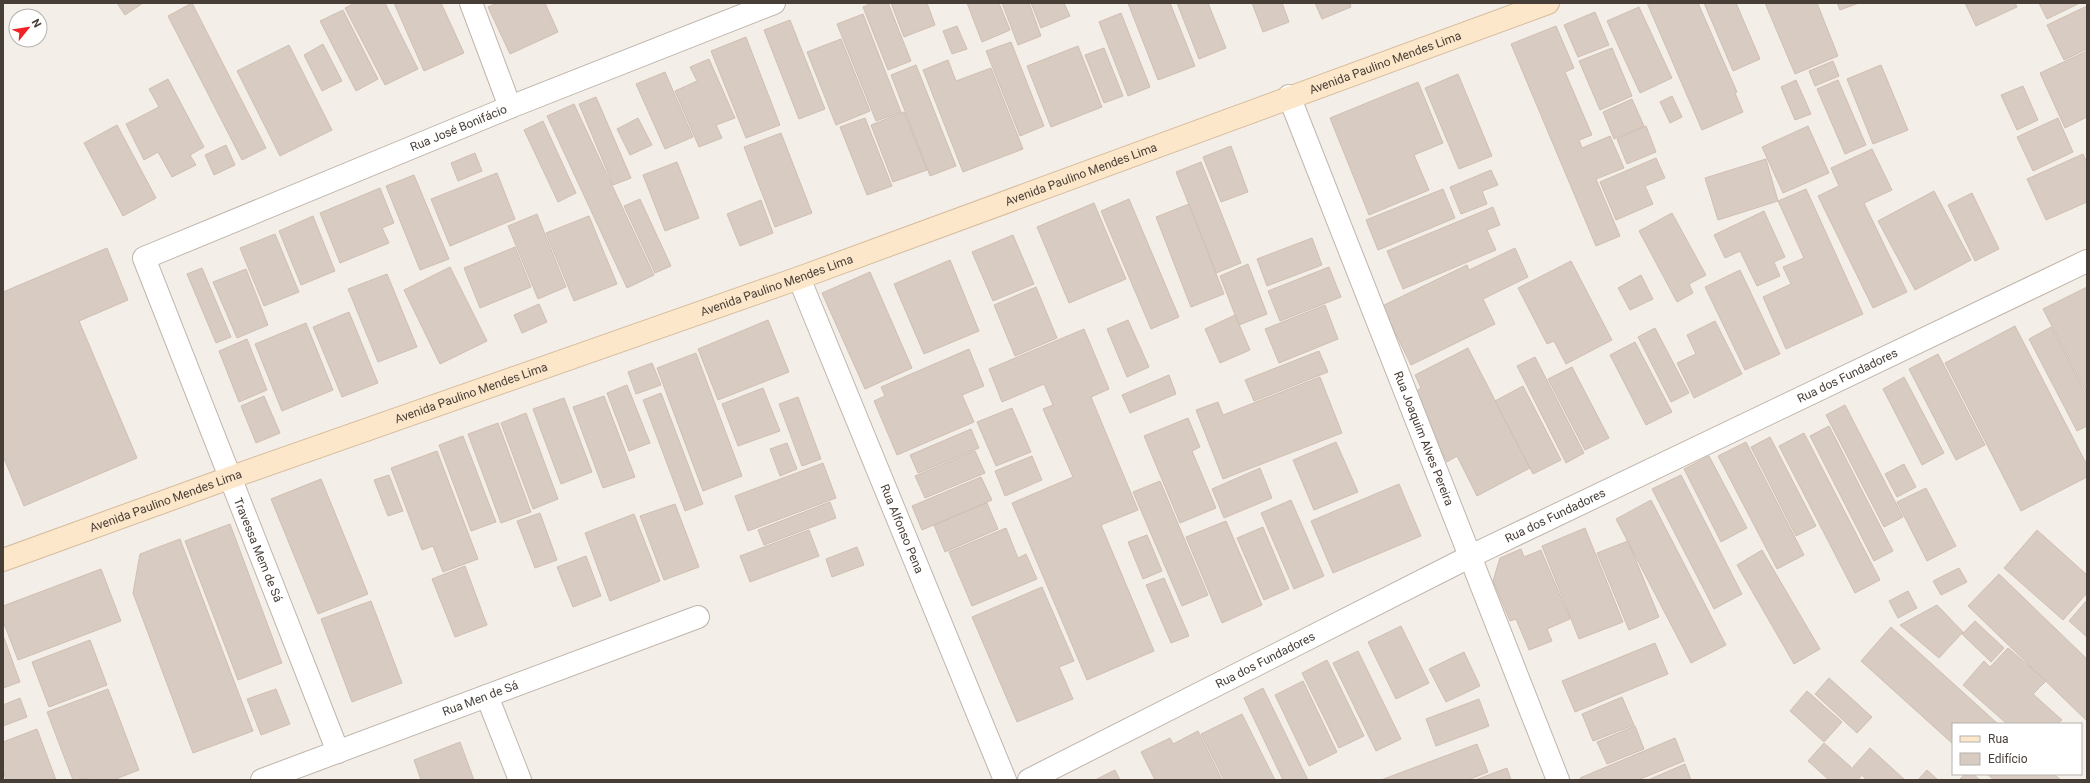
<svg xmlns="http://www.w3.org/2000/svg" width="2090" height="783" viewBox="0 0 2090 783" font-family="Roboto,sans-serif">
	<style>
		.building { fill: #d8cbc1; stroke: #d0bfb2 }
		.lines { fill: none; stroke-linecap: round; stroke-linejoin: round }
		.minor-casing { stroke: #bfb5ab; stroke-width: 24 }
		.secondary-casing { stroke: #d5bc9d; stroke-width: 24 }
		.minor { stroke: #fff; stroke-width: 22 }
		.secondary { stroke: #fde7ca; stroke-width: 22 }
		.labels { text-anchor: middle; stroke-width: 4; stroke-linejoin: round; paint-order: stroke }
		.street-label { font-size: 12px; fill: #473e37; stroke: #fff }
	</style>
	<rect width="100%" height="100%" fill="#f4eee9"/>
	<g class="building">
		<path d="M117 3H143L125 15Z"/>
		<path d="M192 3 266 148 242 160 168 16Z"/>
		<path d="M355 3H385L418 69 385 85 345 8Z"/>
		<path d="M394 3H441L464 53 424 71Z"/>
		<path d="M497 3H545L558 32 510 54 488 7Z"/>
		<path d="M872 3H888L911 61 888 70 863 7Z"/>
		<path d="M891 3H927L935 25 904 37Z"/>
		<path d="M967 3H999L1010 30 982 42Z"/>
		<path d="M1002 3H1029L1041 36 1018 45Z"/>
		<path d="M1031 3H1064L1070 16 1041 28Z"/>
		<path d="M1128 3H1170L1195 66 1158 80Z"/>
		<path d="M1177 3H1208L1226 48 1199 59Z"/>
		<path d="M1252 3H1282L1289 22 1263 32Z"/>
		<path d="M1315 3H1350L1351 7 1322 19Z"/>
		<path d="M1647 3H1698L1737 92 1735 93 1743 112 1702 130Z"/>
		<path d="M1704 3H1736L1760 59 1733 71Z"/>
		<path d="M1765 3H1817L1838 56 1795 74Z"/>
		<path d="M1837 3H1859L1840 10Z"/>
		<path d="M1965 3H2015L2017 7 1976 26Z"/>
		<path d="M2039 3H2080L2047 19Z"/>
		<path d="M2087 6V49L2064 60 2047 25Z"/>
		<path d="M1639 7 1672 78 1640 93 1607 21Z"/>
		<path d="M343 10 378 79 356 91 320 21Z"/>
		<path d="M1595 12 1609 45 1578 57 1564 25Z"/>
		<path d="M1121 13 1150 87 1128 96 1099 22Z"/>
		<path d="M863 14 901 112 876 121 837 24Z"/>
		<path d="M790 20 825 109 799 119 764 30Z"/>
		<path d="M957 26 967 49 952 54 943 31Z"/>
		<path d="M1556 26 1574 68 1565 72 1592 135 1579 140 1582 148 1610 136 1624 168 1596 179 1620 236 1596 246 1511 44Z"/>
		<path d="M746 37 780 125 746 138 711 51Z"/>
		<path d="M841 39 870 111 836 125 807 52Z"/>
		<path d="M1011 42 1044 126 1020 136 986 51Z"/>
		<path d="M323 44 342 81 322 91 304 55Z"/>
		<path d="M289 45 332 130 280 156 237 71Z"/>
		<path d="M1078 46 1102 107 1051 127 1027 66Z"/>
		<path d="M1104 48 1123 96 1104 103 1085 55Z"/>
		<path d="M1612 48 1632 96 1600 110 1579 61Z"/>
		<path d="M2087 51V117L2065 128 2040 73Z"/>
		<path d="M709 59 735 118 716 125 722 138 699 147 675 91 697 81 690 67Z"/>
		<path d="M948 60 956 81 991 68 1023 149 963 172 923 70Z"/>
		<path d="M1833 61 1839 76 1815 86 1809 71Z"/>
		<path d="M916 65 956 166 930 176 891 75Z"/>
		<path d="M1881 65 1908 130 1873 144 1847 79Z"/>
		<path d="M665 72 693 137 665 149 636 84Z"/>
		<path d="M1458 74 1492 156 1459 169 1425 88Z"/>
		<path d="M168 79 204 147 190 155 196 165 172 177 158 152 144 160 126 124 159 107 149 89Z"/>
		<path d="M1796 80 1811 114 1795 120 1781 87Z"/>
		<path d="M1838 80 1866 145 1845 154 1817 89Z"/>
		<path d="M1418 82 1443 143 1414 155 1429 190 1369 215 1330 118Z"/>
		<path d="M2023 86 2038 120 2017 130 2001 95Z"/>
		<path d="M1672 96 1682 117 1670 123 1660 102Z"/>
		<path d="M596 97 631 178 613 185 579 104Z"/>
		<path d="M1632 99 1644 126 1614 139 1603 112Z"/>
		<path d="M574 104 654 275 627 288 547 116Z"/>
		<path d="M904 112 927 170 893 182 871 125Z"/>
		<path d="M638 118 652 145 630 155 617 129Z"/>
		<path d="M865 118 892 186 867 195 840 127Z"/>
		<path d="M2058 118 2073 152 2033 171 2017 137Z"/>
		<path d="M543 121 576 193 558 202 524 130Z"/>
		<path d="M117 125 156 198 123 216 84 143Z"/>
		<path d="M1646 126 1656 152 1627 164 1617 139Z"/>
		<path d="M1808 126 1829 173 1783 193 1762 147Z"/>
		<path d="M781 133 812 213 775 227 744 147Z"/>
		<path d="M226 145 235 165 214 175 205 155Z"/>
		<path d="M1231 146 1248 192 1221 202 1203 157Z"/>
		<path d="M1872 149 1892 190 1864 203 1907 292 1873 308 1818 196 1839 186 1831 168Z"/>
		<path d="M475 153 482 171 458 181 451 163Z"/>
		<path d="M2083 154 2087 163V202L2046 220 2027 179Z"/>
		<path d="M1656 158 1665 178 1645 186 1653 204 1616 220 1600 182Z"/>
		<path d="M1766 159 1778 201 1718 220 1705 178Z"/>
		<path d="M677 162 699 218 665 231 643 175Z"/>
		<path d="M1201 162 1241 263 1216 273 1176 172Z"/>
		<path d="M1491 170 1498 185 1482 191 1487 204 1461 214 1450 187Z"/>
		<path d="M497 173 515 219 450 246 431 199Z"/>
		<path d="M414 175 449 259 420 270 386 186Z"/>
		<path d="M380 188 394 223 382 228 389 243 340 263 320 213Z"/>
		<path d="M1443 189 1455 218 1378 250 1366 220Z"/>
		<path d="M1806 189 1863 314 1786 349 1763 297 1791 284 1783 267 1804 258 1778 201Z"/>
		<path d="M1934 191 1971 260 1915 290 1878 221Z"/>
		<path d="M1972 193 1999 249 1975 261 1948 205Z"/>
		<path d="M640 199 671 266 655 273 624 206Z"/>
		<path d="M1129 199 1179 317 1151 329 1101 211Z"/>
		<path d="M761 200 773 233 740 246 727 214Z"/>
		<path d="M1094 203 1126 279 1069 303 1037 227Z"/>
		<path d="M1189 204 1224 294 1191 307 1156 217Z"/>
		<path d="M1493 207 1500 225 1487 230 1496 250 1403 289 1387 251Z"/>
		<path d="M1764 211 1785 257 1774 262 1780 276 1757 286 1740 251 1725 258 1714 235Z"/>
		<path d="M1672 213 1706 275 1689 284 1693 293 1677 302 1639 231Z"/>
		<path d="M537 214 566 287 538 299 508 226Z"/>
		<path d="M313 216 335 271 301 285 279 231Z"/>
		<path d="M589 216 617 284 574 301 546 233Z"/>
		<path d="M275 234 299 292 264 306 240 248Z"/>
		<path d="M1013 235 1034 284 993 301 972 252Z"/>
		<path d="M1312 238 1322 265 1267 286 1257 259Z"/>
		<path d="M515 247 531 287 480 308 464 268Z"/>
		<path d="M107 248 128 300 79 321 137 458 24 506 3 456V292Z"/>
		<path d="M1515 248 1528 277 1483 299 1495 324 1411 365 1382 306 1467 265 1469 270Z"/>
		<path d="M950 260 979 331 924 354 894 284Z"/>
		<path d="M1571 261 1612 340 1566 364 1554 341 1547 344 1518 288Z"/>
		<path d="M1248 264 1267 314 1239 325 1220 276Z"/>
		<path d="M450 267 487 341 440 364 404 290Z"/>
		<path d="M1329 267 1341 297 1280 321 1268 291Z"/>
		<path d="M202 268 231 337 216 343 187 274Z"/>
		<path d="M246 269 268 325 237 338 213 282Z"/>
		<path d="M1740 270 1780 354 1745 370 1705 287Z"/>
		<path d="M870 272 912 368 865 389 822 293Z"/>
		<path d="M387 274 417 347 378 362 348 289Z"/>
		<path d="M1641 275 1653 299 1630 310 1618 288Z"/>
		<path d="M1036 287 1057 338 1015 356 994 305Z"/>
		<path d="M2087 287V394L2043 309Z"/>
		<path d="M539 304 547 322 522 333 514 315Z"/>
		<path d="M1325 305 1338 339 1279 363 1265 329Z"/>
		<path d="M349 312 378 383 342 397 313 327Z"/>
		<path d="M1235 315 1250 350 1220 363 1205 329Z"/>
		<path d="M768 320 789 372 718 400 698 349Z"/>
		<path d="M1128 320 1149 367 1127 377 1107 329Z"/>
		<path d="M1715 321 1742 374 1694 398 1677 363 1696 354 1687 335Z"/>
		<path d="M306 323 333 390 282 411 255 344Z"/>
		<path d="M2015 326 2087 465V477L2021 511 1945 363Z"/>
		<path d="M2051 327 2087 397V426L2077 431 2029 339Z"/>
		<path d="M1655 328 1689 393 1671 402 1638 337Z"/>
		<path d="M1084 329 1109 389 1091 397 1138 510 1101 525 1154 651 1087 680 1012 503 1073 477 1043 409 1053 405 1044 384 1002 402 989 369Z"/>
		<path d="M247 339 267 390 239 402 219 351Z"/>
		<path d="M1635 342 1672 412 1646 425 1610 355Z"/>
		<path d="M1468 348 1530 468 1477 496 1457 456 1447 462 1412 394 1421 388 1415 375Z"/>
		<path d="M969 349 984 386 962 395 974 422 897 455 874 401 885 396 881 387Z"/>
		<path d="M1319 351 1328 372 1254 401 1245 380Z"/>
		<path d="M696 353 742 476 703 491 657 368Z"/>
		<path d="M1938 354 1985 445 1956 460 1909 369Z"/>
		<path d="M1535 357 1584 453 1566 463 1517 366Z"/>
		<path d="M652 363 661 385 636 394 628 372Z"/>
		<path d="M1572 367 1609 438 1585 450 1548 379Z"/>
		<path d="M1169 375 1176 394 1130 413 1122 395Z"/>
		<path d="M1320 377 1342 433 1223 479 1196 410 1218 402 1223 415Z"/>
		<path d="M1904 377 1944 453 1922 465 1883 389Z"/>
		<path d="M627 385 650 443 629 451 607 393Z"/>
		<path d="M1523 386 1561 460 1533 474 1495 401Z"/>
		<path d="M763 388 780 431 738 446 722 404Z"/>
		<path d="M661 393 703 504 685 511 643 400Z"/>
		<path d="M264 396 280 433 256 443 241 406Z"/>
		<path d="M604 396 635 477 603 488 573 407Z"/>
		<path d="M798 397 821 459 802 466 779 404Z"/>
		<path d="M564 398 592 472 561 484 533 409Z"/>
		<path d="M1845 405 1903 517 1884 527 1826 415Z"/>
		<path d="M1012 408 1031 452 996 466 977 422Z"/>
		<path d="M526 413 558 499 533 509 501 423Z"/>
		<path d="M1188 418 1200 447 1192 451 1216 508 1180 523 1144 436Z"/>
		<path d="M498 423 531 512 501 523 468 434Z"/>
		<path d="M1829 426 1893 551 1874 561 1810 436Z"/>
		<path d="M971 429 979 448 918 473 910 455Z"/>
		<path d="M1804 433 1880 580 1855 593 1779 446Z"/>
		<path d="M463 436 496 522 471 531 439 445Z"/>
		<path d="M1770 437 1816 526 1796 536 1751 447Z"/>
		<path d="M1336 442 1358 492 1314 510 1293 460Z"/>
		<path d="M1746 442 1804 555 1777 569 1718 456Z"/>
		<path d="M787 443 797 469 780 476 770 449Z"/>
		<path d="M437 451 478 559 443 572 433 546 422 550 391 468Z"/>
		<path d="M975 451 985 473 925 498 915 476Z"/>
		<path d="M1032 456 1042 480 1005 496 995 471Z"/>
		<path d="M1709 456 1747 528 1721 542 1684 469Z"/>
		<path d="M823 463 836 498 748 531 735 496Z"/>
		<path d="M1904 464 1916 487 1897 497 1885 474Z"/>
		<path d="M1260 468 1272 498 1224 518 1212 489Z"/>
		<path d="M389 475 403 511 388 516 374 480Z"/>
		<path d="M1681 475 1742 594 1714 609 1652 489Z"/>
		<path d="M981 477 992 500 922 530 912 506Z"/>
		<path d="M321 479 368 594 318 614 271 499Z"/>
		<path d="M1160 481 1208 595 1182 606 1133 492Z"/>
		<path d="M1399 484 1421 536 1333 573 1311 521Z"/>
		<path d="M1926 488 1956 546 1927 561 1897 502Z"/>
		<path d="M1291 500 1324 576 1294 589 1261 513Z"/>
		<path d="M1651 500 1726 645 1691 663 1616 519Z"/>
		<path d="M830 502 836 518 764 545 758 530Z"/>
		<path d="M987 503 998 529 945 552 934 525Z"/>
		<path d="M675 504 699 567 664 580 640 516Z"/>
		<path d="M540 513 557 560 535 568 517 521Z"/>
		<path d="M634 514 660 581 610 601 585 533Z"/>
		<path d="M1226 521 1262 605 1222 623 1186 537Z"/>
		<path d="M230 524 282 663 238 680 185 541Z"/>
		<path d="M1263 527 1289 589 1264 600 1237 538Z"/>
		<path d="M1006 528 1018 558 1026 554 1037 579 972 606 949 552Z"/>
		<path d="M1585 528 1623 622 1579 639 1542 546Z"/>
		<path d="M809 530 819 556 750 582 740 556Z"/>
		<path d="M2037 530 2087 575V593L2063 620 2004 568Z"/>
		<path d="M1147 535 1162 571 1143 579 1128 542Z"/>
		<path d="M180 539 253 731 193 753 133 593 140 554Z"/>
		<path d="M1628 541 1659 617 1629 630 1597 553Z"/>
		<path d="M857 547 864 565 832 577 826 559Z"/>
		<path d="M1521 549 1524 557 1541 550 1570 619 1547 629 1552 641 1529 650 1516 619 1510 621 1493 581 1500 558Z"/>
		<path d="M1762 550 1820 649 1794 664 1737 565Z"/>
		<path d="M586 556 601 596 573 607 557 567Z"/>
		<path d="M465 566 487 625 455 637 432 579Z"/>
		<path d="M1959 568 1967 582 1941 595 1933 581Z"/>
		<path d="M101 569 121 621 18 660 3 621V606Z"/>
		<path d="M1999 574 2087 659V721L1968 606Z"/>
		<path d="M1164 578 1189 636 1171 643 1146 585Z"/>
		<path d="M1042 587 1074 661 1059 667 1073 699 1017 722 972 617Z"/>
		<path d="M1908 591 1917 608 1898 618 1889 601Z"/>
		<path d="M2087 600V637L2069 621Z"/>
		<path d="M371 601 402 683 352 702 321 619Z"/>
		<path d="M1937 605 1963 632 1939 658 1900 625Z"/>
		<path d="M1975 621 2004 648 1991 662 1962 634Z"/>
		<path d="M1401 626 1429 683 1396 699 1368 642Z"/>
		<path d="M1891 627 1998 724H1953V744L1861 661Z"/>
		<path d="M3 635 20 682 3 688Z"/>
		<path d="M90 640 107 685 49 707 32 662Z"/>
		<path d="M1655 643 1668 674 1575 712 1562 681Z"/>
		<path d="M2008 648 2046 681 2033 694 2062 720 2058 724H2007L1963 685 1984 661 1990 667Z"/>
		<path d="M1358 651 1401 739 1376 751 1333 663Z"/>
		<path d="M1464 652 1480 686 1446 702 1429 669Z"/>
		<path d="M1327 660 1364 736 1339 748 1302 673Z"/>
		<path d="M1829 678 1872 717 1857 733 1815 694Z"/>
		<path d="M1303 681 1337 752 1309 766 1275 695Z"/>
		<path d="M1263 688 1308 780H1283L1244 698Z"/>
		<path d="M108 689 139 770 113 780H92L91 778 73 780 47 712Z"/>
		<path d="M276 689 290 724 261 735 247 699Z"/>
		<path d="M1807 691 1842 722 1824 742 1790 711Z"/>
		<path d="M1622 697 1634 725 1593 741 1582 714Z"/>
		<path d="M20 698 27 717 3 726V705Z"/>
		<path d="M1479 699 1489 726 1436 746 1426 719Z"/>
		<path d="M1242 714 1275 780H1224L1201 734Z"/>
		<path d="M1635 726 1644 749 1607 764 1597 742Z"/>
		<path d="M37 729 56 780H6L3 771V742Z"/>
		<path d="M1198 731 1222 780H1155L1141 752 1170 738 1173 744Z"/>
		<path d="M1675 738 1684 761 1638 780H1581L1580 778Z"/>
		<path d="M460 742 474 780H421L414 760Z"/>
		<path d="M1824 743 1861 776 1858 780H1829L1808 761Z"/>
		<path d="M1477 744 1488 772 1468 780H1381Z"/>
		<path d="M1870 748 1905 780H1867L1853 767Z"/>
		<path d="M1685 764 1691 780H1648Z"/>
		<path d="M1507 768 1511 780H1475Z"/>
		<path d="M1115 770 1120 780H1095Z"/>
		<path d="M1927 770 1938 780H1918Z"/>
		<path d="M1965 774H1973L1980 780H1959Z"/>
		<path d="M1987 774H2054L2061 780H1994Z"/>
	</g>
	<g class="lines">
		<g class="minor-casing">
			<g id="minor">
				<path d="M471 3 510 107"/>
				<path id="s1" d="M1289 96 1558 780"/>
				<path id="s2" d="M799 278 1005 780"/>
				<path d="M487 696 520 780"/>
				<path id="s3" d="M338 752 144 258 510 107 774 3"/>
				<path id="s4" d="M262 780 698 617"/>
				<path id="s5" d="M1029 780 1471 556 2087 261"/>
			</g>
		</g>
		<g class="secondary-casing">
			<g id="secondary">
				<path id="s6" d="M3 560 229 478 799 278 1548 3"/>
			</g>
		</g>
		<use href="#minor" class="minor"/>
		<use href="#secondary" class="secondary"/>
	</g>
	<g class="labels">
		<g class="street-label">
			<text dy="4" stroke="none"><textPath href="#s6" startOffset="1469">Avenida Paulino Mendes Lima</textPath></text>
			<text dy="4" stroke="none"><textPath href="#s3" startOffset="871">Rua José Bonifácio</textPath></text>
			<text dy="4" stroke="none"><textPath href="#s6" startOffset="1145">Avenida Paulino Mendes Lima</textPath></text>
			<text dy="4" stroke="none"><textPath href="#s6" startOffset="821">Avenida Paulino Mendes Lima</textPath></text>
			<text dy="4" stroke="none"><textPath href="#s5" startOffset="913">Rua dos Fundadores</textPath></text>
			<text dy="4" stroke="none"><textPath href="#s6" startOffset="497">Avenida Paulino Mendes Lima</textPath></text>
			<text dy="4" stroke="none"><textPath href="#s1" startOffset="368">Rua Joaquim Alves Pereira</textPath></text>
			<text dy="4" stroke="none"><textPath href="#s6" startOffset="173">Avenida Paulino Mendes Lima</textPath></text>
			<text dy="4" stroke="none"><textPath href="#s5" startOffset="589">Rua dos Fundadores</textPath></text>
			<text dy="4" stroke="none"><textPath href="#s2" startOffset="271">Rua Alfonso Pena</textPath></text>
			<text transform="translate(258 550) rotate(68)" y="4">Travessa Mem de Sá</text>
			<text dy="4" stroke="none"><textPath href="#s5" startOffset="265">Rua dos Fundadores</textPath></text>
			<text dy="4" stroke="none"><textPath href="#s4" startOffset="233">Rua Men de Sá</textPath></text>
		</g>
	</g>
	<rect width="2090" height="783" fill="none" stroke="#473e37" stroke-width="8"/>
	<rect x="1952" y="723" width="130" height="52" fill="#ffffff" stroke="#b5b2af"/>
	<rect x="1960" y="736" width="20" height="6" fill="#fde7ca" stroke="#b5b2af"/>
	<text x="1988" y="743" font-size="12" fill="#473e37">Rua</text>
	<rect x="1960" y="753" width="20" height="12" fill="#d8cbc1" stroke="#b5b2af"/>
	<text x="1988" y="763" font-size="12" fill="#473e37">Edifício</text>
	<g transform="translate(28 28) rotate(60)"><circle r="19" fill="#ffffff" stroke="#b5b2af"/>
	<path d="M0-3L7 15L0 10L-7 15Z" fill="#f22126"/>
	<text y="-6" font-size="11" font-weight="bold" text-anchor="middle" fill="#473e37">N</text>
	</g>
</svg>
